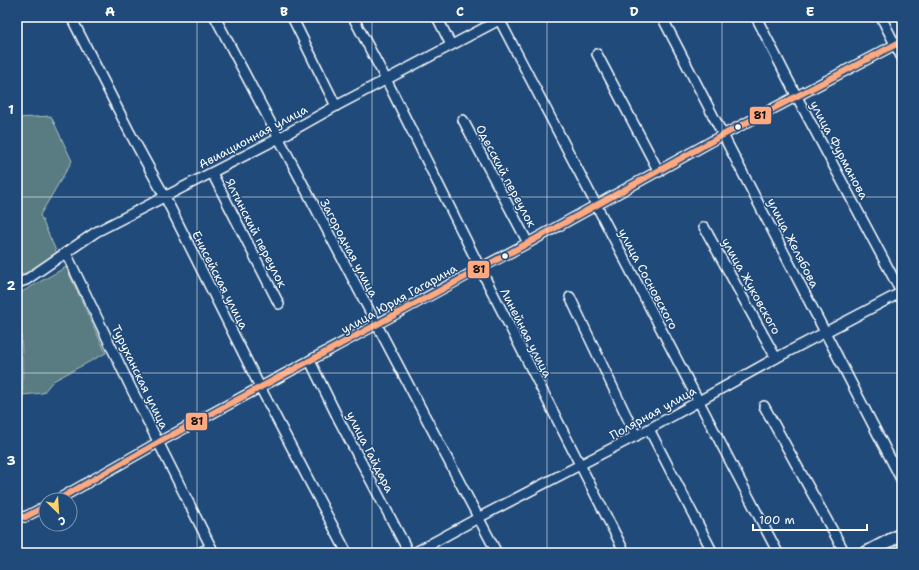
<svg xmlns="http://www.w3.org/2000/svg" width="919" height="570" viewBox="0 0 919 570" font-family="'Shantell Sans',sans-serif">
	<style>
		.green { fill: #597c81; stroke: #acbec0 }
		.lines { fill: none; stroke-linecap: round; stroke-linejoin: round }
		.minor-casing { stroke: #fff; stroke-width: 12 }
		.tertiary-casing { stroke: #fff; stroke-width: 15 }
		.minor { stroke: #1f4a7a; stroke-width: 9 }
		.tertiary { stroke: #1f4a7a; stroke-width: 12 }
		.bus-1-casing { stroke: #1f4a7a; stroke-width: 9 }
		.bus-1 { stroke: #ffa980; stroke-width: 6 }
		.grid { fill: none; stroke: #fff; stroke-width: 1; stroke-opacity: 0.55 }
		.bus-dot { fill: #fff; stroke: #1f4a7a; stroke-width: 1.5 }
		.labels { text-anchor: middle; stroke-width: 3; stroke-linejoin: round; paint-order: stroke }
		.street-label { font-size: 12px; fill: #fff; stroke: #1f4a7a }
		.line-badge { stroke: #1f4a7a; stroke-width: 1.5 }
		.pale-badge-label { font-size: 11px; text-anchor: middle; font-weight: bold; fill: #111 }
		.neatline { fill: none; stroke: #fff; stroke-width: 1.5 }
		.grid-label { font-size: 13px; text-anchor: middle; font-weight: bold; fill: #fff }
	</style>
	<rect width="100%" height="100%" fill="#1f4a7a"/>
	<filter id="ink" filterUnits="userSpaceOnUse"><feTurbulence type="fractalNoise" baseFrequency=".025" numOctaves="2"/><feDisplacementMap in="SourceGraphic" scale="8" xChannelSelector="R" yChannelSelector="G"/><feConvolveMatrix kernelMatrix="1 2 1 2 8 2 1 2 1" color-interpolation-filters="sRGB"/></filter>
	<g filter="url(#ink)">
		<g class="green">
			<path d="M51 116 72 161 40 215 57 253 28 273 20 274 17 118Z"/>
			<path d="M66 267 106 353 53 381 43 393 23 395 20 293Z"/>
		</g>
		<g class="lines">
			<g class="minor-casing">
				<g id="minor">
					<path d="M71 17 130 133 165 197 260 387 347 553"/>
					<path d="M215 17 497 553"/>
					<path d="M292 17 336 106"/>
					<path d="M353 17 391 89 480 268 625 553"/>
					<path d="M437 17 451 45"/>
					<path d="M498 17 778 553"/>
					<path d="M662 17 902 481"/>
					<path d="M756 17 797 97 902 294"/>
					<path d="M881 17 902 58"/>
					<path d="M597 54 659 172"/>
					<path d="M463 120 528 243"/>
					<path d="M212 173 279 304"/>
					<path d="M704 227 776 358"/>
					<path d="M66 253 131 388 214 553"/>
					<path d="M17 283 26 280 96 232 279 138 336 106 503 18"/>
					<path d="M570 297 636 436"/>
					<path d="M310 361 340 422 409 553"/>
					<path d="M764 406 845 553"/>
					<path d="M649 429 713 553"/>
					<path d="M57 500 159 442 488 264 528 243 723 135 902 41"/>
					<path d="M17 516 25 517 46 506"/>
					<path d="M199 553 211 547"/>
					<path d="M414 553 478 518 649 429 776 358 902 292"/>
				</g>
			</g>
			<g class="tertiary-casing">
				<path id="tertiary" d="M866 553 902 534"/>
			</g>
			<use href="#minor" class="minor"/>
			<use href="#tertiary" class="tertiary"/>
			<g class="bus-1-casing">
				<g id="bus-1">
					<path d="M57 500 159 442 528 243 723 135 902 41"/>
					<path d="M17 516 25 517 46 506"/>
				</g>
			</g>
			<use href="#bus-1" class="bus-1"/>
		</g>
	</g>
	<path class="grid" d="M197 17V553M372 17V553M547 17V553M722 17V553M17 197H902M17 373H902"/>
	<g class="bus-dot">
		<circle cx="738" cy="127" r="3.5"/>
		<circle cx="505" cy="256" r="3.5"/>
	</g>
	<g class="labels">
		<g class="street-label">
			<text transform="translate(253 137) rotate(-28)" y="4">Авиационная улица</text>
			<text transform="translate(839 150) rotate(62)" y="4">улица Фурманова</text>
			<text transform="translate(506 176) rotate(62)" y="4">Одесский переулок</text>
			<text transform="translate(256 233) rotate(63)" y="4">Ялтинский переулок</text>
			<text transform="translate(793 243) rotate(63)" y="4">улица Желябова</text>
			<text transform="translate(349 248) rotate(62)" y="4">Загородная улица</text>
			<text transform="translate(648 279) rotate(62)" y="4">улица Сосновского</text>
			<text transform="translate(220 280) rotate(63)" y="4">Енисейская улица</text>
			<text transform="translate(751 286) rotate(61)" y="4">улица Жуковского</text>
			<text transform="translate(399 299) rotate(-29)" y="4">улица Юрия Гагарина</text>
			<text transform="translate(526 333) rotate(63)" y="4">Линейная улица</text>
			<text transform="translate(140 377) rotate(64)" y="4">Туруханская улица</text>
			<text transform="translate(653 413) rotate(-29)" y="4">Полярная улица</text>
			<text transform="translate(370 452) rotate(63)" y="4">улица Гайдара</text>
		</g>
	</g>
	<g class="line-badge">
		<rect x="749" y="106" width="23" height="19" rx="4" fill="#ffa980"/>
		<rect x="467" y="260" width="23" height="19" rx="4" fill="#ffa980"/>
		<rect x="185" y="412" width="23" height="19" rx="4" fill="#ffa980"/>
	</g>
	<g class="pale-badge-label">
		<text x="760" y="119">81</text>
		<text x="479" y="273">81</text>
		<text x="197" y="425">81</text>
	</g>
	<rect width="919" height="570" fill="none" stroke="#1f4a7a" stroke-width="44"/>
	<g transform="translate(58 512) rotate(155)"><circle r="19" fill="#1f4a7a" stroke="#7992af"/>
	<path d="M0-3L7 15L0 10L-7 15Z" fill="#ffd166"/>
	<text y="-6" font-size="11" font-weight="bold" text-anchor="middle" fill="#ffffff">С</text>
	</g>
	<path d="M753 524v6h114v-6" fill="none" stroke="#ffffff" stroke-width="2"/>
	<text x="759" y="524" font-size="12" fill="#ffffff" stroke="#1f4a7a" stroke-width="3" paint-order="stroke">100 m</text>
	<rect x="22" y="22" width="875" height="526" class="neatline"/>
	<g class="grid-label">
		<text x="110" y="16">A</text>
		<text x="284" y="16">B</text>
		<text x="460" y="16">C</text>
		<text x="634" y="16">D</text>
		<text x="810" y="16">E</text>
		<text x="11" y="114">1</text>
		<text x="11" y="290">2</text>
		<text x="11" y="465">3</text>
	</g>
</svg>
